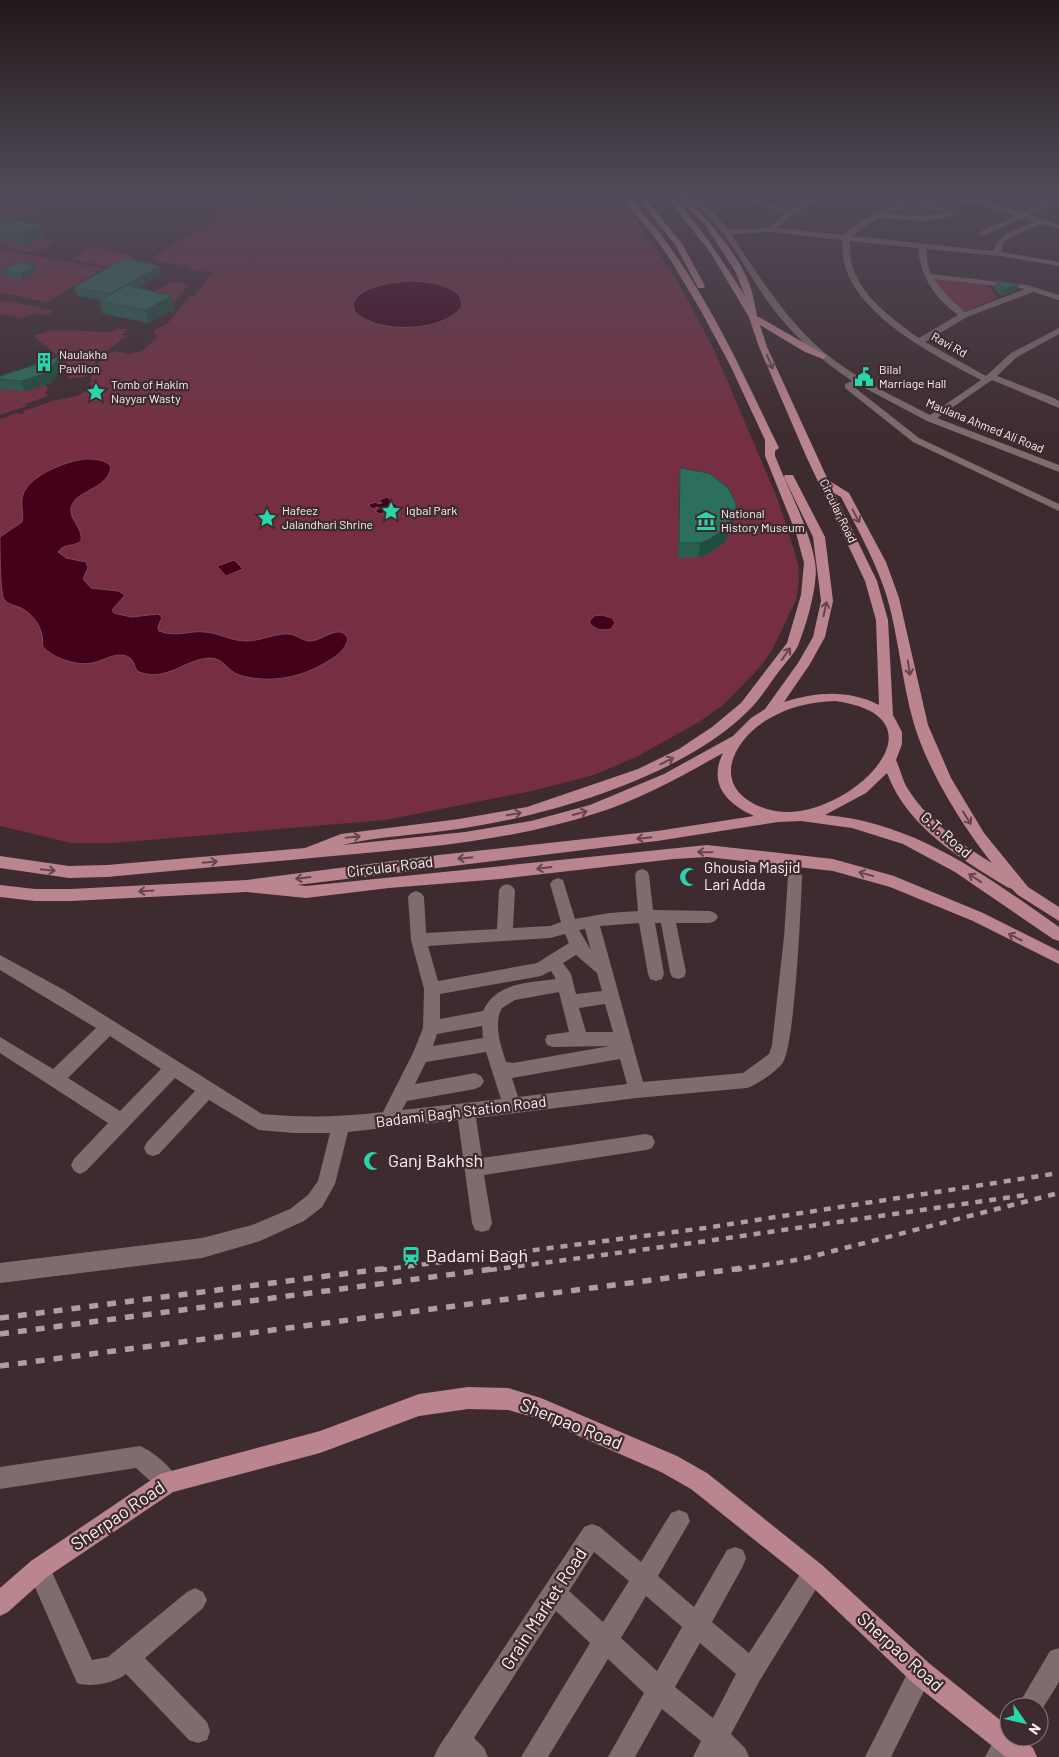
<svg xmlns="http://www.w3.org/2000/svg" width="1059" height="1757" viewBox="0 0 1059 1757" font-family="Barlow,sans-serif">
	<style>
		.green { fill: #762f42 }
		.water { fill: #420019; stroke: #7a485a }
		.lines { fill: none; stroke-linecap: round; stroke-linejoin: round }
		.minor { fill: #806c6f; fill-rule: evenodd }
		.major { fill: #bb858f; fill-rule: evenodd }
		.rail-far1 { stroke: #ad9ea1; stroke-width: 4.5; stroke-dasharray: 7 7; stroke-linecap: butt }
		.rail { stroke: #ad9ea1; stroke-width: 5.5; stroke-dasharray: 9 9; stroke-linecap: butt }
		.wall { fill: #265f4f }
		.shaded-wall { fill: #1f4e40 }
		.building { fill: #2c6f5c; stroke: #1f4e40 }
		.oneway { stroke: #63464c }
		.labels { text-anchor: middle; stroke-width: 4.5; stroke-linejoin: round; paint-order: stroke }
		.far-street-label { font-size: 12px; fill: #fcf0f2; stroke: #3d2b2f }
		.far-poi-label { font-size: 12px; fill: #fcf0f2; stroke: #3d2b2f; text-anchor: start }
		.street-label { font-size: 15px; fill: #fcf0f2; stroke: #3d2b2f }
		.poi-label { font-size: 15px; fill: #fcf0f2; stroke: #3d2b2f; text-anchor: start }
		.near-poi-label { font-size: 18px; fill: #fcf0f2; stroke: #3d2b2f; text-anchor: start }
		.near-street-label { font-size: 18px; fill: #fcf0f2; stroke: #3d2b2f }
	</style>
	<rect width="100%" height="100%" fill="#3d2b2f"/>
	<g class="green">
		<path d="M7 197H31L52 200 0 228V201Z"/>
		<path d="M256 197H294L285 203 318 208 337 197H350L397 208 411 206 427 197H617L622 200 677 280 715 352 778 500 793 547 798 564 799 579 796 600 772 650 761 666 723 705 699 722 638 756 594 775 532 791 385 820 114 843H71L0 826V419L16 413 23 414 24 411 52 401 77 396 91 388 90 382 94 380 90 379 100 361 98 358 115 351 129 354 142 351 157 338 154 331 168 323 190 296H194L214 272 189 270 191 267 152 260 154 258 153 257 248 199Z"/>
		<path d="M19 234 57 241 36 253 0 246V237Z"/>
		<path d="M91 247 132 255 136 261 110 267 70 259Z"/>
		<path d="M0 249 100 268 102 269 49 301 45 302 0 292Z"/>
		<path d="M932 277 987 284 998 298 963 312 954 307Z"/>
		<path d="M171 282 189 284 173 303 145 296Z"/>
		<path d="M2 300 54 311 47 315 35 314 19 318 0 314V302Z"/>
		<path d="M116 329H128L121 335 129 336 123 338 110 349 91 359 96 361 95 365 86 377 67 379 71 374 70 366 33 336 53 330 112 332Z"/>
		<path d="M45 385 48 388 45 393 48 396 25 404 27 406 0 415V388L24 391Z"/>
	</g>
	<g class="water">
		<path d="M408 281C426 281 446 283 460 296L462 306C445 333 376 334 355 312 345 288 393 282 408 281Z"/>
		<path d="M85 459C94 459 106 459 111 467 107 491 75 489 71 508 69 520 83 527 81 541 74 547 64 543 58 552L66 558 86 562 88 568 83 579 91 588 118 591 125 595 112 610 114 613 131 617 158 614 162 617 158 627 159 631C176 638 189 630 205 632 219 633 231 641 246 641 261 641 275 633 288 634 296 634 302 641 310 641 323 641 340 622 348 639 345 650 337 656 328 661 302 678 269 684 239 675 227 671 224 658 210 658 184 659 165 684 137 671 135 667 134 661 130 658 120 650 104 660 93 663 76 666 55 659 43 647 42 643 43 639 42 635 40 624 31 613 21 608 15 605 8 605 4 599 0 593 0 548 0 537L22 522C24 514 21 507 22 499 24 477 66 461 85 459Z"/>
		<path d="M387 497 392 501 389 503H394L399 507 392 509 389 507 385 509 388 511 380 514 375 511 380 508 377 507 373 509 368 505 375 502 379 504 382 503 379 500Z"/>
		<path d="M234 560 243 569 226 576 217 566Z"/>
		<path d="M602 615 612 618 615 623 611 629C601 631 595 630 589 622L594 616Z"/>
	</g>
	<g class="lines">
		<g class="minor">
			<path d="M688 197H696L711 209 728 230 769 228 785 213 735 197H745L789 210 818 197H826L793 214 777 228 844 235 859 222 904 200 908 202 907 204 887 214 925 216 944 213 921 205V201H924L955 213 945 218 925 221 879 218 865 226 852 236 993 251C1000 232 1017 229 1034 222L1023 218 982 236 978 234 979 232 1016 216 976 203 916 200 912 198 956 197 977 199 1022 213 1046 201H1052V205L1029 215 1059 225V229L1041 224 1011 237 1003 243 1001 252 1059 262V266L1000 256 926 249 928 266 931 274 1027 285 1059 295V300L1033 292 967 317 925 342 986 376 1011 353 1059 328V334L1017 357 997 376 1054 398 1059 401V408L992 380 937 418 1059 465V472L927 421 859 385 854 387 919 438 1059 504V511L913 442 845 388V384L852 381C822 361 793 336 771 306 754 283 740 256 723 233 712 219 700 209 688 197ZM771 232 842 240C843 249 842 258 845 266 861 319 936 356 981 380L930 415C897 398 863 382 834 360 790 327 761 279 731 234ZM850 241 918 248C921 278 934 297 958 315L919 338 913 334C890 317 863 297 853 268 850 259 850 250 850 241ZM934 279 1025 289 965 312 949 298Z"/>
			<path d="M642 869 647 871 649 875 653 910 710 911 715 913 718 917 715 921 710 923H676L686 972 684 977 678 979 672 977 670 972 661 923H655L664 974 662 979 656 981 650 979 648 974 639 923 600 926 643 1082 743 1073 769 1054 772 1045 784 937 788 876 790 872 795 870 800 872 802 876C801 905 795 1048 782 1064 774 1073 758 1084 747 1088L637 1098 476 1118 482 1158 646 1134 652 1136 655 1142 652 1148 646 1150 484 1175 492 1223 489 1230 482 1232 475 1230 472 1223 458 1120 348 1132 335 1184 322 1207 304 1221 260 1241 202 1258 0 1283V1263L202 1238 252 1225 290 1209 308 1195 318 1181 330 1133H294L259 1130 209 1100 159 1154 153 1156 147 1154 144 1148 147 1142 195 1091 175 1078 86 1171 80 1174 74 1171 71 1165 74 1159 108 1123 0 1053V1037L53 1069 96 1028 0 970V955L64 990 262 1114C303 1118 342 1117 383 1112L413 1053 423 1028 424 989 411 940 408 897 411 893 416 891 421 893 424 897 426 933 497 929 499 890 502 886 507 884 512 886 515 890 513 928 550 926 561 922 550 884 553 880 558 878 563 880 575 919 609 913 638 911 635 875 637 871ZM585 929 591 950 579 930ZM565 934 569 943 537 963 438 981 428 946 550 938ZM576 955 597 973 602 991 576 994 571 974 563 963ZM551 971 556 979C528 983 496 982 483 1011L440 1019V994L541 976ZM559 992 569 1032 547 1035 545 1040 547 1045 553 1047 610 1046 513 1063 506 1062C501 1046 493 1024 502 1008L515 1000ZM605 1004 613 1032H586L579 1008ZM482 1026 483 1038 433 1046 437 1034ZM110 1036 161 1069 120 1111 68 1078ZM486 1052 501 1099 402 1110 407 1101 475 1089 481 1086 484 1081 481 1076 475 1073 415 1084 426 1062ZM620 1059 627 1084 518 1097 512 1078Z"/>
			<path d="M140 1446C154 1452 173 1468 179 1482L176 1490 168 1493 160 1490 136 1468 0 1489V1467Z"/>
			<path d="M679 1510 687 1513 690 1521 658 1576 694 1607 727 1550 735 1547 743 1550 746 1558 743 1566 712 1622 749 1653 806 1565 814 1561 822 1565 826 1573 760 1680 731 1734 745 1748 749 1757H693L701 1741 662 1709 635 1757H608L644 1693 608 1659 548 1757H521L590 1643 556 1611 474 1738 484 1748 488 1757H434L438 1748 584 1527 592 1524 600 1527 641 1562 671 1513ZM594 1552 629 1581 603 1622 569 1591ZM646 1596 682 1627 657 1671 621 1638ZM700 1643 736 1674 713 1718 675 1687Z"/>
			<path d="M39 1557 47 1561 92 1660 108 1657 187 1592 195 1588 203 1592 207 1600 203 1608 145 1658 207 1722 210 1731 207 1740 198 1743 189 1740 126 1674C115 1683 90 1688 77 1683L27 1569 31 1561Z"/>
			<path d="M1059 1648V1682L1039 1714V1707H1017L1050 1651Z"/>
			<path d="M921 1661 930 1664 933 1673 891 1757H865L912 1664Z"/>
			<path d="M1009 1725V1737H1023L1012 1757H985L1001 1728Z"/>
		</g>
		<g class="major">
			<path d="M621 197H628C638 208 648 219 658 231 709 297 743 374 779 448L775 451V456C788 489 809 527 815 562 819 581 807 624 799 643 796 652 786 662 780 670 770 683 761 698 750 709 685 776 549 816 458 829 419 835 379 836 342 845L465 832 531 821 590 805 664 774 733 736 751 718 765 709 798 663 813 637 821 601 813 537 784 477 785 475H793L794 477 825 537 833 601 825 637 810 664 784 702C816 692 848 689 879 705L876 620 865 581 806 456 759 347 749 317 710 252 666 197H674C701 228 723 261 745 296L735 271 706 226 678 197H686C708 220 742 258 751 289 754 298 755 307 757 316L827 356 823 359 805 352 760 325 767 347 828 480 849 493 886 562 899 598 928 725 951 778 984 833 1028 887 1059 907V921L1018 895 1012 889 1007 887C961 859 907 827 887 773L866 793 825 815C915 822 988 877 1059 927V941L1053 939 955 872 903 844 852 828 801 821 778 822 657 841 297 885 306 886 707 845 833 859 894 876 983 913 1059 951V964L973 921 890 887 833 871 707 857 674 859 500 879 389 888 306 898 247 892 71 901H35L0 897V885L35 889H71L247 880 439 855 657 831 754 816C726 803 708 784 723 753 682 776 641 799 597 813 511 841 421 848 333 856 257 863 182 870 107 877L69 878 0 868V856L69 866 107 865 305 848 341 834 459 819 527 807 638 769 679 749 712 727 741 703 787 643 801 595 804 563 796 533 765 456V440L730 365 701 311 670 259 650 231ZM834 493 841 497C858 530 876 562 887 597 899 639 902 683 914 724 927 769 963 827 992 863 959 843 926 819 906 786 902 778 900 769 896 760L902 744V732L893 715 888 620 877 581ZM835 701C961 718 835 832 767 809 705 789 733 735 776 715 795 705 814 702 835 701Z"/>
			<path d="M637 197H644L683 245 705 286 704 288H698L676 246Z"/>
			<path d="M468 1387 508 1388 541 1398 677 1456 707 1473 822 1565 930 1664 1009 1727V1737H1021L1033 1748 1037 1757H1006L912 1682 806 1581 691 1489 661 1472 540 1419 508 1410 468 1409 419 1416 320 1453 173 1492 47 1577 8 1612 0 1616V1588L31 1561 160 1474 320 1431 419 1394Z"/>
		</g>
		<g class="rail-far1">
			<path d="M380 1270 705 1228 1059 1173"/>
			<path d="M490 1270 707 1241 1026 1195"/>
			<path d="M735 1270 802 1259 1059 1193"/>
		</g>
		<g class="rail">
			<path d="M0 1318 389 1268"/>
			<path d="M0 1334 500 1268"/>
			<path d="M0 1366 743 1268"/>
		</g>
	</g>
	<g class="wall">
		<path d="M184 197H202L198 199Z"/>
		<path d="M0 219 40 224 44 236 24 246 0 242Z"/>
		<path d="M160 266 162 274 138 288 171 296 174 309 149 323 103 314 99 301 101 300 77 296 74 287Z"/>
		<path d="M2 270 38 271 22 280 4 277Z"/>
		<path d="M997 281 1017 290 1001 296 994 288Z"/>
		<path d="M62 367 51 383 24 391 0 389V376Z"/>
		<path d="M680 468 733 526 724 543 708 554 698 557 678 558 679 482Z"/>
	</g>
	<g class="shaded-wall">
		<path d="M40 224 44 236 24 246 21 235Z"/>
		<path d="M35 265 38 271 22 280 20 274Z"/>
		<path d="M160 266 162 274 112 302 109 294Z"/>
		<path d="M1019 284 1017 290 1001 296 1003 290Z"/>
		<path d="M171 296 174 309 149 323 146 310Z"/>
		<path d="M59 357 62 367 51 383 24 391 21 381Z"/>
		<path d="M736 511 733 526 724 543 708 554 698 557 700 543Z"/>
	</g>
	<g class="building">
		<path d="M0 219 40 224 21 235 0 231Z"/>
		<path d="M125 258 160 266 109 294 74 287Z"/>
		<path d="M18 262 35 265 20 274 2 270Z"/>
		<path d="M997 281 1019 284 1003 290Z"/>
		<path d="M128 285 171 296 146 310 99 301Z"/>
		<path d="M59 357 47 373 21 381 0 379V376Z"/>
		<path d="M680 468 709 473 722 483 729 489 736 503V511L726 528 710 539 700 543H679Z"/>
	</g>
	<defs><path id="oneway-shaft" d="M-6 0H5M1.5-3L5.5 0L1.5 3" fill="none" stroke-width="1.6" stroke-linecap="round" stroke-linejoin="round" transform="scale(1.25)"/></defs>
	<g class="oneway">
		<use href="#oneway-shaft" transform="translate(770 362) rotate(66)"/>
		<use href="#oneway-shaft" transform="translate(856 516) rotate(62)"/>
		<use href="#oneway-shaft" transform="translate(825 609) rotate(-78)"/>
		<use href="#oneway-shaft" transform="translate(786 654) rotate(-54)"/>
		<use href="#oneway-shaft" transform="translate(909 668) rotate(81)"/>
		<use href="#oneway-shaft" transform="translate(667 761) rotate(-27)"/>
		<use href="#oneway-shaft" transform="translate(580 813) rotate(-15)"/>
		<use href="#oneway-shaft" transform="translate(514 814) rotate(-10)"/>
		<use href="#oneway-shaft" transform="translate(967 818) rotate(58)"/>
		<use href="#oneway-shaft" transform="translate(353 837) rotate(-6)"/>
		<use href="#oneway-shaft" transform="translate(644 838) rotate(174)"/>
		<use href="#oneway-shaft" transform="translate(705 852) rotate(-179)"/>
		<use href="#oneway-shaft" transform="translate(465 858) rotate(174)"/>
		<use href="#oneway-shaft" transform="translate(210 862) rotate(-5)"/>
		<use href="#oneway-shaft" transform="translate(544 868) rotate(173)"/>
		<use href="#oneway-shaft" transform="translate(48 870) rotate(6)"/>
		<use href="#oneway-shaft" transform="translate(866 874) rotate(-165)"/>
		<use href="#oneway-shaft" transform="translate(303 878) rotate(173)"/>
		<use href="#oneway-shaft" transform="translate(975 878) rotate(-146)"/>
		<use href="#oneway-shaft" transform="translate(146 891) rotate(177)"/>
		<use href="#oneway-shaft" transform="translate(1015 937) rotate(-153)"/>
	</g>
	<linearGradient id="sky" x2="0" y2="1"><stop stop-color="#22181a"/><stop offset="0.44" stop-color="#514a58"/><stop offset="1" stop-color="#514a58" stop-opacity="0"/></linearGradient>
	<rect width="1059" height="443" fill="url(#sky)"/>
	<defs>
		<g id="building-bare" transform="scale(1.5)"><path d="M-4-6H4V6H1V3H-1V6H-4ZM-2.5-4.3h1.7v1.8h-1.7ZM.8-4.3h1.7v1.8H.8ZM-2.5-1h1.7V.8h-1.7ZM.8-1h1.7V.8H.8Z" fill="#29d5ac" stroke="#3d2b2f" stroke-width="2.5" paint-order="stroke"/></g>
		<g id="civic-bare" transform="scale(1.5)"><path d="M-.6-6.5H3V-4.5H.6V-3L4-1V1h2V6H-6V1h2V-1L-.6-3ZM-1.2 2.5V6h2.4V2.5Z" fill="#29d5ac" stroke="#3d2b2f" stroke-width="2.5" paint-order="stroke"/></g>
		<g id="sight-bare" transform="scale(1.5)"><path d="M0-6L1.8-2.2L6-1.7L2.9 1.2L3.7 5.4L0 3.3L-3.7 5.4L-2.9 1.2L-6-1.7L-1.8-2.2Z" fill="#29d5ac" stroke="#3d2b2f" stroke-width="2.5" paint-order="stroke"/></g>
		<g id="museum-bare" transform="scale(1.5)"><path d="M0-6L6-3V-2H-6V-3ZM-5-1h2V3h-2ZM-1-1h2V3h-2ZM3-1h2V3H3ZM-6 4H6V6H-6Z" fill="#29d5ac" stroke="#3d2b2f" stroke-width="2.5" paint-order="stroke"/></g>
		<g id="mosque-bare" transform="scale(1.5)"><path d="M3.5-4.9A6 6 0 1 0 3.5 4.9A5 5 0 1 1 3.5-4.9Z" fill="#29d5ac" stroke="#3d2b2f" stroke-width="2.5" paint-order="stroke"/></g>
		<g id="station-bare" transform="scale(1.5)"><path d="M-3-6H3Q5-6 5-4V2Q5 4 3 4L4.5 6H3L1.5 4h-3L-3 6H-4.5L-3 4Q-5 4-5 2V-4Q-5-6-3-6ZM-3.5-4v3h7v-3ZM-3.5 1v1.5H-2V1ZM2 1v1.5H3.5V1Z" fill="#29d5ac" stroke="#3d2b2f" stroke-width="2.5" paint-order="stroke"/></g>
	</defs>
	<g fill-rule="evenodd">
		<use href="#building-bare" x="44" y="362"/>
		<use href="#civic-bare" x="864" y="377"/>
		<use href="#sight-bare" x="96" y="392"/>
		<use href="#sight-bare" x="391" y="511"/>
		<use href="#sight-bare" x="267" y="518"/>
		<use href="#museum-bare" x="706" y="521"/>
		<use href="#mosque-bare" x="689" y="877"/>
		<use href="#mosque-bare" x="373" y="1161"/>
		<use href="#station-bare" x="411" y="1256"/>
	</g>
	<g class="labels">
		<g class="far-street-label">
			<text transform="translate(949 345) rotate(29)" y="4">Ravi Rd</text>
			<text transform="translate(985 426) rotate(22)" y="4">Maulana Ahmed Ali Road</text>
			<text transform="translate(838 511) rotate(64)" y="4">Circular Road</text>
		</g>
		<g class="far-poi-label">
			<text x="59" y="359">Naulakha<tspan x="59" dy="14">Pavilion</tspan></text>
			<text x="879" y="374">Bilal<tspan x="879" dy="14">Marriage Hall</tspan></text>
			<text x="111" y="389">Tomb of Hakim<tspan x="111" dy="14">Nayyar Wasty</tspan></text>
			<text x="282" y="515">Hafeez<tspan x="282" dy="14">Jalandhari Shrine</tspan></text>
			<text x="406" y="515">Iqbal Park</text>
			<text x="721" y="518">National<tspan x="721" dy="14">History Museum</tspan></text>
		</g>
		<g class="street-label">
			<text transform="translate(946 835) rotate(41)" y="5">G.T. Road</text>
			<text transform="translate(390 867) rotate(-7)" y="5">Circular Road</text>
			<text transform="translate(461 1112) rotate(-7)" y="5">Badami Bagh Station Road</text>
		</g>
		<g class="poi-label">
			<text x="704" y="873">Ghousia Masjid<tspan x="704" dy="17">Lari Adda</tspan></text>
		</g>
		<g class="near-poi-label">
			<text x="388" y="1167">Ganj Bakhsh</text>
			<text x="426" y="1262">Badami Bagh</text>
		</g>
		<g class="near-street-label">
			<text transform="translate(571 1424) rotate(22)" y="6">Sherpao Road</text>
			<text transform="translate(118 1516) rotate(-34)" y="6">Sherpao Road</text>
			<text transform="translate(544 1609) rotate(-57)" y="6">Grain Market Road</text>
			<text transform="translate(900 1652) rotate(42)" y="6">Sherpao Road</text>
		</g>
	</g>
	<g transform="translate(1024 1722) rotate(124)"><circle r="24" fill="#3d2b2f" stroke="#897a7d"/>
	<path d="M0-4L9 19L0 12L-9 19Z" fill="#29d5ac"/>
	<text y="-8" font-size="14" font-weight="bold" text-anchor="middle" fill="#fcf0f2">N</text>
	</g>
</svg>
